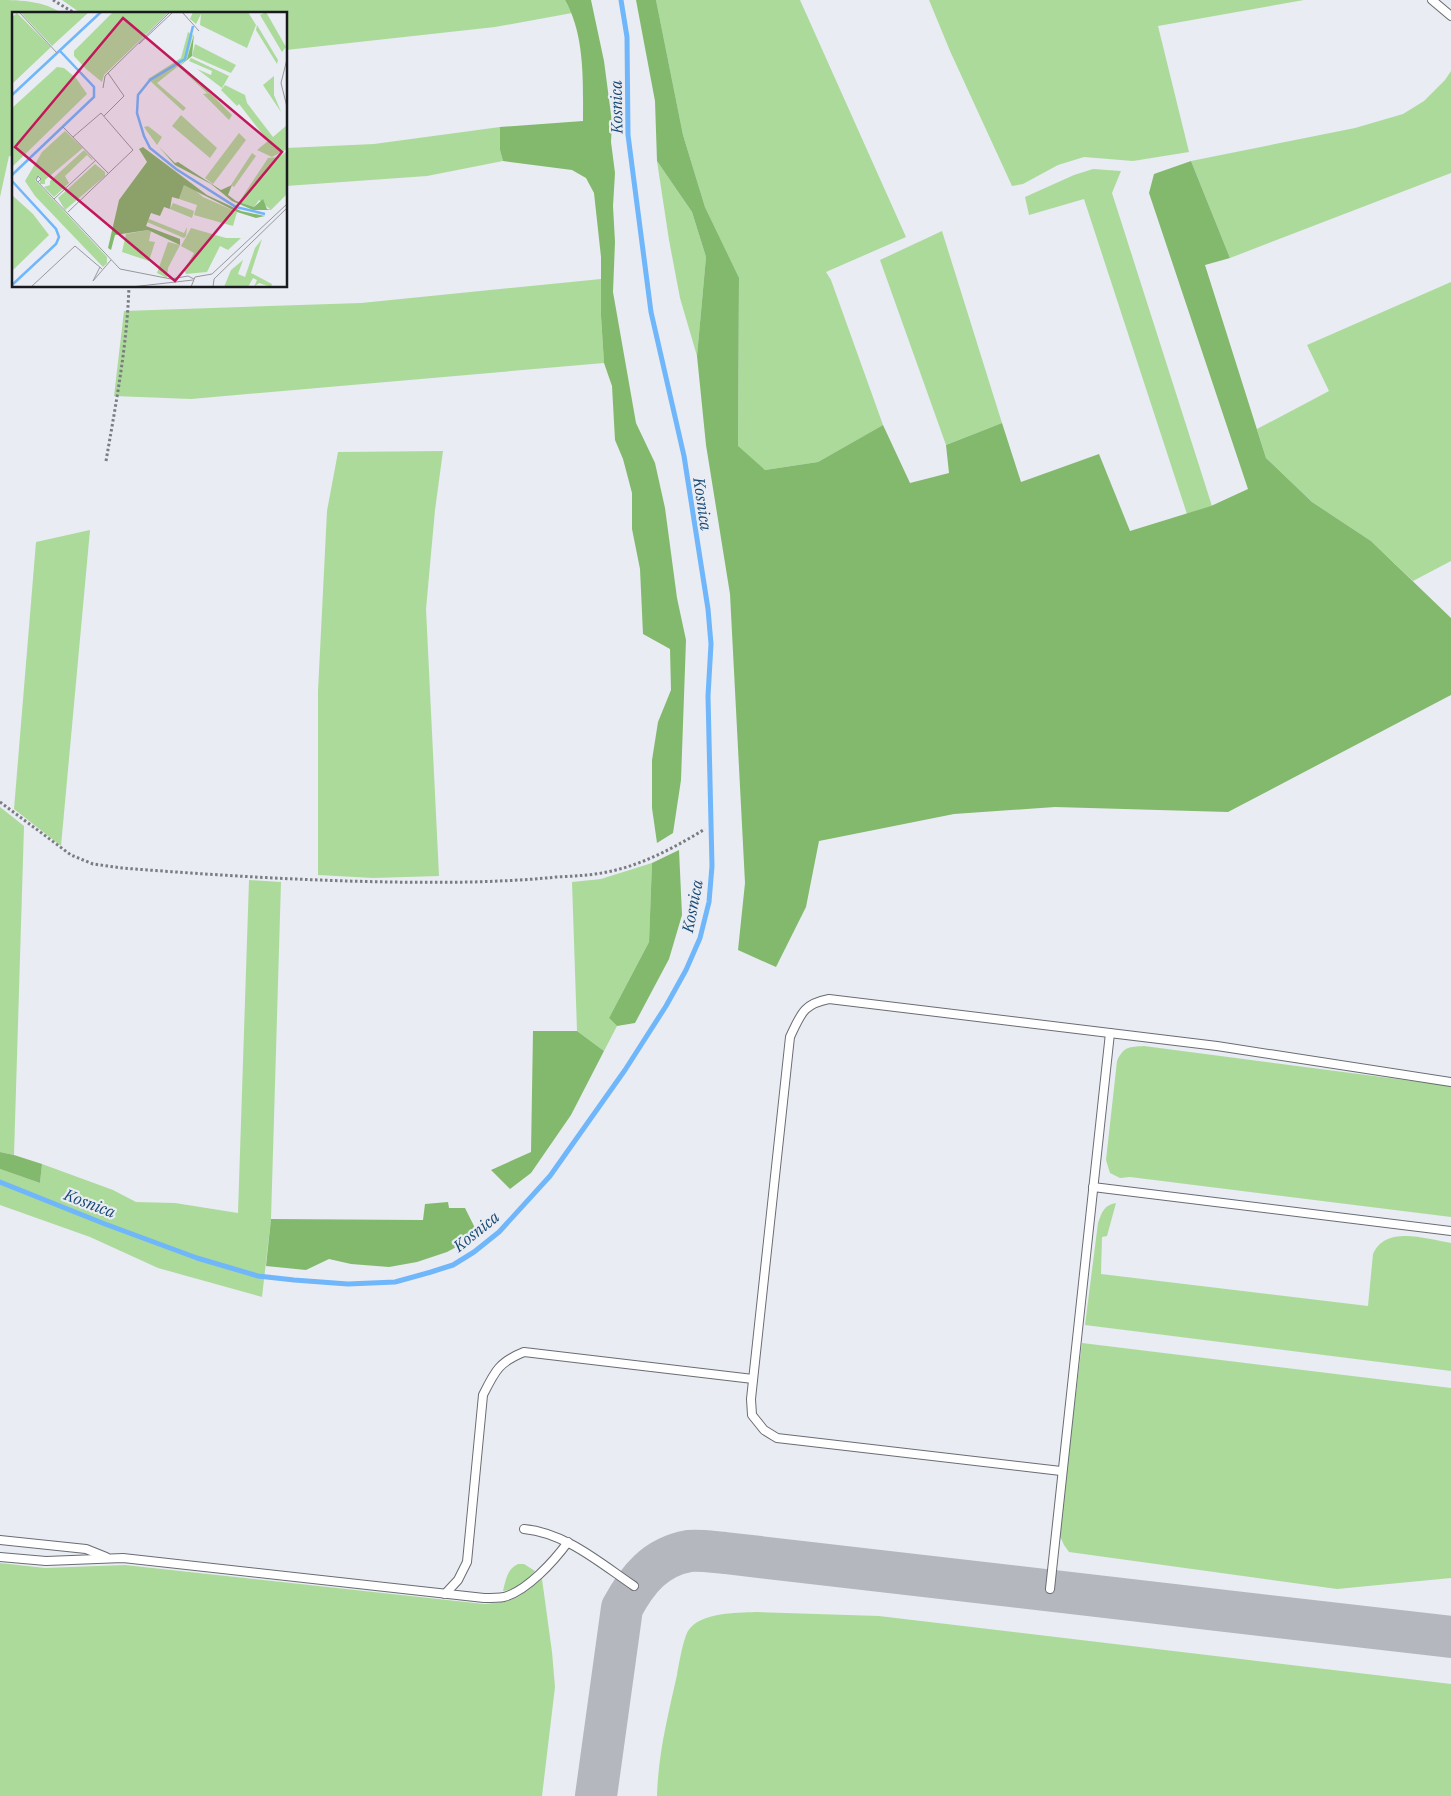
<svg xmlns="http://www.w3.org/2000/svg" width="1451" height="1796" viewBox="0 0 1451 1796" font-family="'IBM Plex Serif',serif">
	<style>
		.green { fill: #acda9b }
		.forest { fill: #82b96c }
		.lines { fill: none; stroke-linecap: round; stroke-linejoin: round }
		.stream { stroke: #70b6fa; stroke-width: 5 }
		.taxiway { stroke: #b4b7bd; stroke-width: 42 }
		.lane-casing { stroke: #696c72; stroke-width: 10 }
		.path { stroke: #7a7c81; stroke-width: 3; stroke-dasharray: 2.5 2.5; stroke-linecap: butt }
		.lane { stroke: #fff; stroke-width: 8 }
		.labels { text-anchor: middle; stroke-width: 4.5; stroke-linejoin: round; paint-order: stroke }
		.water-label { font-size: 16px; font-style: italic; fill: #174874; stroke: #e9ecf3 }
		.inset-river { fill: none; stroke: #70b6fa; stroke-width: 2.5 }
		.inset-road { fill: none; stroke: #96989d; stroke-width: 1 }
		.view { fill: #c2185b; fill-opacity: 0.15; stroke: #c2185b; stroke-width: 2.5 }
		.inset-edge { fill: none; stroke: #191a1d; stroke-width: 2.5 }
	</style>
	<rect width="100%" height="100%" fill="#e9ecf3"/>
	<g class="green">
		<path d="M0 0C21 0 45 1 63 14H14V157L9 156 0 197Z"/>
		<path d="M62 0H565L572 13 495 27 286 50V14H82Z"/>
		<path d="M656 0H800L906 237 826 272 831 280 883 425 818 462 765 470 738 447 739 279 705 207 683 135Z"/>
		<path d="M929 0H1304L1158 26 1189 152 1133 161 1084 157 1058 165 1023 184 1012 186 950 51Z"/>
		<path d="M1451 71V173L1230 258 1191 161 1355 128 1403 114 1424 101 1445 80Z"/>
		<path d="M500 127V150L503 161 427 176 286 186V148L374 144Z"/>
		<path d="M657 161 692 212 706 257 697 356 680 298 669 240Z"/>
		<path d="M1093 169 1121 171 1112 193 1212 506 1187 514 1084 199 1029 215 1025 197 1074 175Z"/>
		<path d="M942 231 1002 423 946 445 880 260Z"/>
		<path d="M601 279V316L604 363 191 399 114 396 124 311 361 303Z"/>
		<path d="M1451 282V561L1413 581 1371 541 1312 502 1266 458 1257 429 1329 391 1307 345Z"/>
		<path d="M443 451 435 510 426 609 439 876 373 878 318 875V691L327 511 338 452Z"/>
		<path d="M90 530 61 846 14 809 36 542Z"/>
		<path d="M0 807 24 826 14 1155 0 1152Z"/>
		<path d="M652 863 649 942 609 1018 617 1026 604 1051 577 1031 572 882 601 879Z"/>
		<path d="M249 880 281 882 271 1219 262 1297 158 1268 90 1237 0 1205V1169L40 1183 42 1164 113 1190 136 1202 175 1203 238 1213Z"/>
		<path d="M1144 1046 1451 1086V1217L1130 1177 1120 1178 1110 1173 1106 1160 1117 1061C1124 1046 1129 1047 1144 1046Z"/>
		<path d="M1116 1203 1107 1236 1102 1237 1101 1274 1368 1306 1373 1254C1386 1225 1426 1239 1451 1243V1371L1085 1325 1098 1223C1102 1212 1104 1205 1116 1203Z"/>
		<path d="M1082 1343 1451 1388V1578L1337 1589 1069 1552 1064 1545 1059 1534Z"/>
		<path d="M0 1563 45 1568 125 1565 484 1604C514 1602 519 1598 542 1579L552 1652 555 1687 542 1796H0Z"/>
		<path d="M518 1564H524L535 1571C527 1580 516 1590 503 1591 506 1580 507 1569 518 1564Z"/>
		<path d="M756 1612 879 1616 1451 1684V1796H657C658 1755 668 1715 677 1675 679 1664 683 1640 688 1631 700 1612 736 1613 756 1612Z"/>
	</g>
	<g class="forest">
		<path d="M565 0H591L604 61 612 122 611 142 615 173 613 206 615 242 613 292 636 423 655 463 665 508 677 598 686 640 681 780 673 833 657 843 652 808V760L658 722 671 690 670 649 643 634 640 569 632 529V493L623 459 615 440 612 386 604 363 601 316V257L594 193 586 178 572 170 503 161 500 150V127L583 121C583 81 585 35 565 0Z"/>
		<path d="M636 0H656L683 135 705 207 739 278 738 446 765 470 818 462 883 425 910 483 949 473 946 445 1002 423 1021 482 1099 454 1130 531 1211 506 1248 489 1149 193 1154 174 1191 161 1230 258 1205 265 1266 458 1312 502 1371 541 1451 618V695L1228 812 1055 807 954 814 819 841 806 907 776 967 738 950 745 883 730 594 706 445 697 356 706 257 692 212 657 161 655 101Z"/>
		<path d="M679 850 682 915 669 959 635 1023 617 1026 609 1018 649 942 652 863Z"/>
		<path d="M533 1031H577L604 1051 571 1115 531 1173 510 1189 491 1170 531 1152Z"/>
		<path d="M0 1152 14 1155 42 1164 40 1183 0 1169Z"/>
		<path d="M448 1202 449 1208H465L475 1228 460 1245 447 1252 417 1262 389 1267 351 1264 329 1259 306 1270 266 1266 271 1219 423 1220 425 1204Z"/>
	</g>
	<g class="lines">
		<path class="stream" d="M0 1182 105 1224 197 1258 258 1276 294 1280 348 1284 395 1282 431 1272 453 1265 474 1252 499 1232 550 1176 625 1070 666 1006 686 970 700 938 709 902 712 866 708 696 711 644 708 609 684 456 651 312 628 135 627 37 621 0"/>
		<path class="taxiway" d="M596 1796 622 1608C637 1580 655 1557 689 1551 700 1550 713 1552 725 1553L1451 1637"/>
		<g class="lane-casing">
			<g id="lane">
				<path d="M1432 0 1451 16"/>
				<path d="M1093 1187 1451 1231"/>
				<path d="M1061 1471 777 1438 764 1430 752 1415 751 1399 790 1037C801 1014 803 1004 829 999L1217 1046 1451 1082"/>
				<path d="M524 1529C566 1533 600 1563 634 1586"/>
				<path d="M0 1540 86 1549 106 1557"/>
				<path d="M0 1557 46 1561 123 1558 484 1598C491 1598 498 1598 504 1597 527 1591 554 1561 568 1542"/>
				<path d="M1050 1589 1110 1033"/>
				<path d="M445 1594 458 1580 467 1562 483 1395C495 1371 499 1362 524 1352L753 1379"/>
			</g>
		</g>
		<g class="path">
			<path d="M53 0 76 14"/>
			<path d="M106 461C116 403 127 346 129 286"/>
			<path d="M0 802 71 855 93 864 122 868C239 877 356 884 473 882 501 881 529 880 556 877 577 876 597 875 616 870 648 862 677 846 705 829"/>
		</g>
		<use href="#lane" class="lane"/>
	</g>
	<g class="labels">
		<g class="water-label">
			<text transform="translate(616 107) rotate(-91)" y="6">Kosnica</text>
			<text transform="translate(703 504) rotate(82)" y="6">Kosnica</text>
			<text transform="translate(692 906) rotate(-79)" y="6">Kosnica</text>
			<text transform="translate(90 1203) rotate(21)" y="6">Kosnica</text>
			<text transform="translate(476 1231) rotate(-39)" y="6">Kosnica</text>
		</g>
	</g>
	<g transform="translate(12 12)">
		<rect width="275" height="275" fill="#e9ecf3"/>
		<path d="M8 0H77L40 34ZM101 0H157L92 63 90 70 74 57 62 44V39ZM181 0H236L244 13 235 36 188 13 189 2 184 12 178 7ZM254 0 274 35 270 40 248 3ZM5 1 39 35 0 72V5ZM245 13 266 48 265 52 244 18ZM176 20 181 23 175 47 145 71 174 96 171 99 136 67 169 46ZM183 32 224 53 219 61 180 44ZM179 46 217 64 210 76 185 57 199 63 200 59 177 49ZM169 53 200 80 195 81 167 55ZM45 55 52 56 64 66 75 82 0 155V96ZM262 64V83L269 100 251 73ZM213 73 233 83 235 91 261 125 275 113V137L260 145 245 138 256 129 227 92 225 94 209 78ZM198 81 220 103 217 108 191 82ZM169 103 205 136 198 146 160 114ZM136 114 150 125 145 133 134 118 132 115ZM53 119 71 136 33 168V172H28V164L23 168 95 245V251L91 255 23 184 13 169 30 140ZM227 121 234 128 201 172 193 166ZM72 138 80 146 81 149 75 143 53 164 57 171 42 185 32 175 38 173V169ZM275 139V182L259 198 247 188 242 195 227 190 256 146 267 145ZM240 141 244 144 222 175 219 173ZM83 152 93 160V164L53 198 46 186ZM176 172 191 185 225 200 221 214 182 203 185 193 167 187 172 173ZM0 183 21 202 37 223 0 259ZM161 191 182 199 180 206 158 197ZM137 207 172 221 175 215 174 224 172 226 135 210ZM179 216 214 226H229L216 238 208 234 195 260 174 262 172 258 182 241 169 234ZM136 218 139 219 137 229 143 230 137 249 110 240 114 222ZM250 227 239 261 260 272 259 275 247 271 242 275 245 268 241 266 236 275H212L219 258 231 248 226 262 233 265 243 236ZM156 230 168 233 156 256 155 266 145 261Z" fill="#acda9b"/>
		<path d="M182 22 180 44 164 57 175 47ZM131 135 195 183 229 199 253 204 244 206 225 200 172 173 167 187 160 185 158 197 152 195 148 204 139 201 134 214 168 227V233L136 218 103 223 99 238 96 236 107 188 135 150 127 137ZM147 135 163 151 166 150 209 178 220 173 216 183 224 189 242 195 251 187 255 197 259 198H241L220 189 199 172 163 153Z" fill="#82b96c"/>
		<path class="inset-river" d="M181 14 173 47 138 68 126 83 125 101 132 124 138 136 164 157 224 195 253 202M0 83 89 0M0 163 82 85V75L48 39M0 169 44 217 47 225 44 232 0 273"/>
		<path class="inset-road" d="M7 0 45 41M170 0 187 19M127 32 161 0M275 47 269 71 275 95M275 56V84M91 76 93 64 158 0M92 104 112 84 96 61M51 115 96 161M26 170 29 167 26 164 24 168 108 257 159 267 176 264 182 267M42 187 84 148M56 200 121 138 89 101 61 125M88 255 81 269 99 248M19 275 63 234 90 257M119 275 181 268M127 275H178M179 275 183 265 200 262 275 192M201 275 202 267 275 196"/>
		<path class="view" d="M111 6 270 140 163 269 3 135Z"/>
		<rect width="275" height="275" class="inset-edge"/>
	</g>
</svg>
